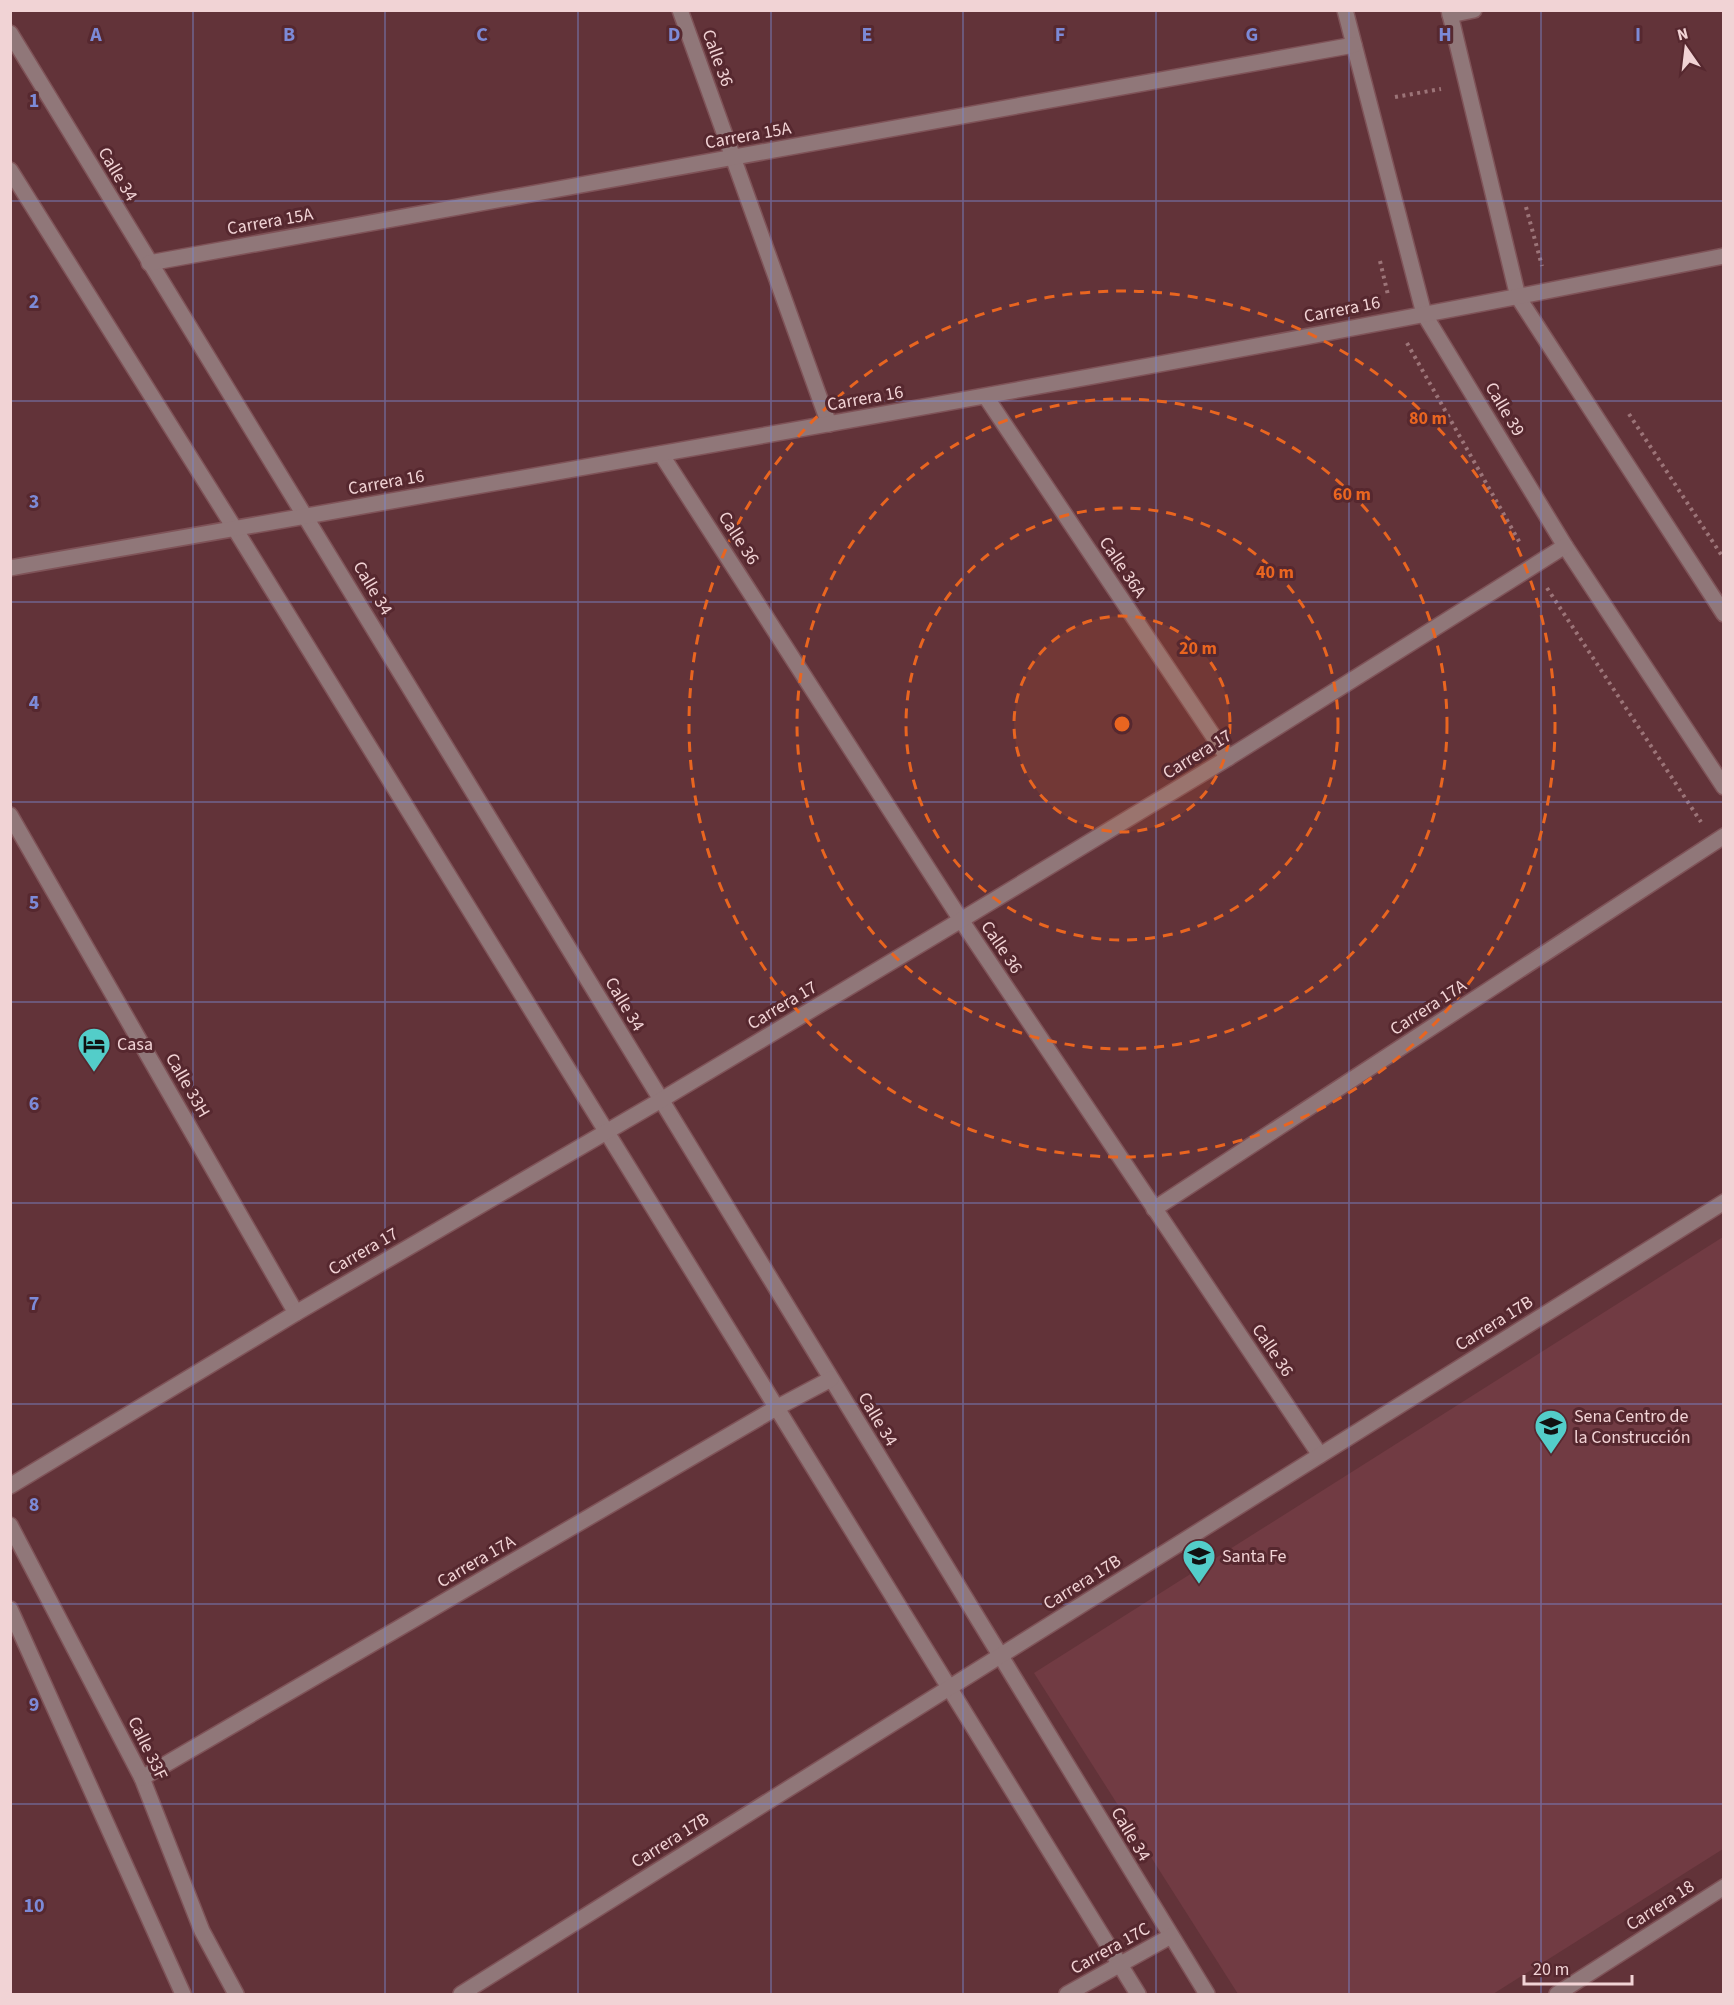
<svg xmlns="http://www.w3.org/2000/svg" width="1734" height="2005" viewBox="0 0 1734 2005" font-family="'Source Sans 3',sans-serif">
	<style>
		.built { fill: #713b43 }
		.lines { fill: none; stroke-linecap: round; stroke-linejoin: round }
		.minor-casing { stroke: #7f5358; stroke-width: 18 }
		.path { stroke: #9c7478; stroke-width: 4; stroke-dasharray: 3 4.5; stroke-linecap: butt }
		.minor { stroke: #907779; stroke-width: 15 }
		.grid { fill: none; stroke: #7c8ad7; stroke-width: 1.5; stroke-opacity: 0.55 }
		.ring { fill: none; stroke: #e96520; stroke-width: 3; stroke-dasharray: 10 8 }
		.labels { text-anchor: middle; stroke-width: 6; stroke-linejoin: round; paint-order: stroke }
		.street-label { font-size: 18px; fill: #f1d3d5; stroke: #56282f }
		.poi-label { font-size: 18px; fill: #f1d3d5; stroke: #56282f; text-anchor: start }
		.grid-label { font-size: 20px; text-anchor: middle; font-weight: bold; fill: #7c8ad7; stroke: #56282f; stroke-width: 6; stroke-linejoin: round; paint-order: stroke }
		.centre { fill: #e96520; stroke: #56282f; stroke-width: 3 }
		.ring-label { font-size: 18px; text-anchor: middle; font-weight: bold; fill: #e96520; stroke: #56282f; stroke-width: 6; stroke-linejoin: round; paint-order: stroke }
	</style>
	<rect width="100%" height="100%" fill="#623339"/>
	<path class="built" d="M1723 1237V1849L1493 1994H1238L1034 1673Z"/>
	<g class="lines">
		<g class="minor-casing">
			<g id="minor">
				<path d="M680 10 829 424"/>
				<path d="M1345 10 1424 314 1565 546 1724 787"/>
				<path d="M1449 10 1518 297 1724 614"/>
				<path d="M1450 15 1474 10"/>
				<path d="M10 33 1207 1994"/>
				<path d="M10 170 235 529 1138 1994"/>
				<path d="M149 263 1354 45"/>
				<path d="M986 397 1228 758"/>
				<path d="M661 454 961 920 1320 1455"/>
				<path d="M10 568C582 467 1154 370 1724 256"/>
				<path d="M10 815 296 1313"/>
				<path d="M1154 1209 1724 836"/>
				<path d="M10 1486 296 1313 661 1100 961 920 1228 758 1565 546"/>
				<path d="M10 1525 142 1778 202 1931 236 1994"/>
				<path d="M10 1609 183 1994"/>
				<path d="M142 1778 776 1408 831 1379"/>
				<path d="M461 1994 1724 1202"/>
				<path d="M1067 1994 1171 1936"/>
				<path d="M1557 1994 1724 1887"/>
			</g>
		</g>
		<g class="path">
			<path d="M1395 97 1441 89"/>
			<path d="M1526 207 1542 266"/>
			<path d="M1380 261 1388 295"/>
			<path d="M1407 343 1520 543"/>
			<path d="M1629 414 1724 559"/>
			<path d="M1547 588 1701 822"/>
		</g>
		<use href="#minor" class="minor"/>
	</g>
	<path class="grid" d="M193 10V1994M385 10V1994M578 10V1994M771 10V1994M963 10V1994M1156 10V1994M1349 10V1994M1541 10V1994M10 201H1724M10 401H1724M10 602H1724M10 802H1724M10 1002H1724M10 1203H1724M10 1404H1724M10 1604H1724M10 1804H1724"/>
	<circle cx="1122" cy="724" r="108" fill="#e96520" fill-opacity=".12"/>
	<g class="ring">
		<circle cx="1122" cy="724" r="108"/>
		<circle cx="1122" cy="724" r="216"/>
		<circle cx="1122" cy="724" r="325"/>
		<circle cx="1122" cy="724" r="433"/>
	</g>
	<defs>
		<g id="hotel-pin" transform="scale(1.725)"><path d="M0 17L-7.5 6A9.5 9.5 0 1 1 7.5 6Z" fill="#53cdc9" stroke="#56282f"/><path d="M-6-4.5h1.5V1H6V5H4.5V3h-9V5H-6ZM-4 0a1.8 1.8 0 1 1 3.6 0ZM.5 0V-2.5h3Q6-2.5 6 0Z" fill="#111"/></g>
		<g id="university-pin" transform="scale(1.725)"><path d="M0 17L-7.5 6A9.5 9.5 0 1 1 7.5 6Z" fill="#53cdc9" stroke="#56282f"/><path d="M0-5L7-2L0 1L-7-2ZM-4 1L0 2.5L4 1V4Q0 6-4 4Z" fill="#111"/></g>
		<g id="school-pin" transform="scale(1.725)"><path d="M0 17L-7.5 6A9.5 9.5 0 1 1 7.5 6Z" fill="#53cdc9" stroke="#56282f"/><path d="M0-5L7-2L0 1L-7-2ZM-4 1L0 2.5L4 1V4Q0 6-4 4Z" fill="#111"/></g>
	</defs>
	<g fill-rule="evenodd">
		<use href="#hotel-pin" x="94" y="1044"/>
		<use href="#university-pin" x="1551" y="1426"/>
		<use href="#school-pin" x="1199" y="1556"/>
	</g>
	<g class="labels">
		<g class="street-label">
			<text transform="translate(718 58) rotate(70)" y="6">Calle 36</text>
			<text transform="translate(748 135) rotate(-10)" y="6">Carrera 15A</text>
			<text transform="translate(118 174) rotate(59)" y="6">Calle 34</text>
			<text transform="translate(270 221) rotate(-10)" y="6">Carrera 15A</text>
			<text transform="translate(1342 309) rotate(-11)" y="6">Carrera 16</text>
			<text transform="translate(865 398) rotate(-10)" y="6">Carrera 16</text>
			<text transform="translate(1505 409) rotate(59)" y="6">Calle 39</text>
			<text transform="translate(386 482) rotate(-10)" y="6">Carrera 16</text>
			<text transform="translate(739 538) rotate(57)" y="6">Calle 36</text>
			<text transform="translate(1123 567) rotate(56)" y="6">Calle 36A</text>
			<text transform="translate(373 588) rotate(59)" y="6">Calle 34</text>
			<text transform="translate(1197 754) rotate(-32)" y="6">Carrera 17</text>
			<text transform="translate(1002 947) rotate(56)" y="6">Calle 36</text>
			<text transform="translate(625 1004) rotate(59)" y="6">Calle 34</text>
			<text transform="translate(782 1005) rotate(-31)" y="6">Carrera 17</text>
			<text transform="translate(1428 1007) rotate(-33)" y="6">Carrera 17A</text>
			<text transform="translate(188 1085) rotate(60)" y="6">Calle 33H</text>
			<text transform="translate(363 1251) rotate(-30)" y="6">Carrera 17</text>
			<text transform="translate(1494 1323) rotate(-32)" y="6">Carrera 17B</text>
			<text transform="translate(1273 1350) rotate(56)" y="6">Calle 36</text>
			<text transform="translate(878 1419) rotate(59)" y="6">Calle 34</text>
			<text transform="translate(476 1561) rotate(-30)" y="6">Carrera 17A</text>
			<text transform="translate(1082 1582) rotate(-32)" y="6">Carrera 17B</text>
			<text transform="translate(148 1748) rotate(64)" y="6">Calle 33F</text>
			<text transform="translate(1131 1834) rotate(59)" y="6">Calle 34</text>
			<text transform="translate(670 1840) rotate(-32)" y="6">Carrera 17B</text>
			<text transform="translate(1660 1905) rotate(-33)" y="6">Carrera 18</text>
			<text transform="translate(1110 1948) rotate(-29)" y="6">Carrera 17C</text>
		</g>
		<g class="poi-label">
			<text x="117" y="1050">Casa</text>
			<text x="1574" y="1422">Sena Centro de<tspan x="1574" dy="21">la Construcción</tspan></text>
			<text x="1222" y="1562">Santa Fe</text>
		</g>
	</g>
	<g class="grid-label">
		<text x="96" y="41">A</text>
		<text x="289" y="41">B</text>
		<text x="482" y="41">C</text>
		<text x="674" y="41">D</text>
		<text x="867" y="41">E</text>
		<text x="1060" y="41">F</text>
		<text x="1252" y="41">G</text>
		<text x="1445" y="41">H</text>
		<text x="1638" y="41">I</text>
		<text x="34" y="107">1</text>
		<text x="34" y="308">2</text>
		<text x="34" y="508">3</text>
		<text x="34" y="709">4</text>
		<text x="34" y="909">5</text>
		<text x="34" y="1110">6</text>
		<text x="34" y="1310">7</text>
		<text x="34" y="1511">8</text>
		<text x="34" y="1711">9</text>
		<text x="34" y="1912">10</text>
	</g>
	<circle cx="1122" cy="724" r="9" class="centre"/>
	<g class="ring-label">
		<text x="1428" y="424">80 m</text>
		<text x="1352" y="500">60 m</text>
		<text x="1275" y="578">40 m</text>
		<text x="1198" y="654">20 m</text>
	</g>
	<rect width="1734" height="2005" fill="none" stroke="#f1d3d5" stroke-width="24"/>
	<g transform="translate(1686 48) rotate(346)" stroke="#56282f" stroke-width="4.5" paint-order="stroke">
	<path d="M0-4.5L10 22L0 15L-10 22Z" fill="#f1d3d5"/>
	<text y="-9" font-size="16" font-weight="bold" text-anchor="middle" fill="#f1d3d5">N</text>
	</g>
	<path d="M1524 1975v9h108v-9" fill="none" stroke="#f1d3d5" stroke-width="3"/>
	<text x="1533" y="1975" font-size="18" fill="#f1d3d5" stroke="#56282f" stroke-width="4.5" paint-order="stroke">20 m</text>
</svg>
